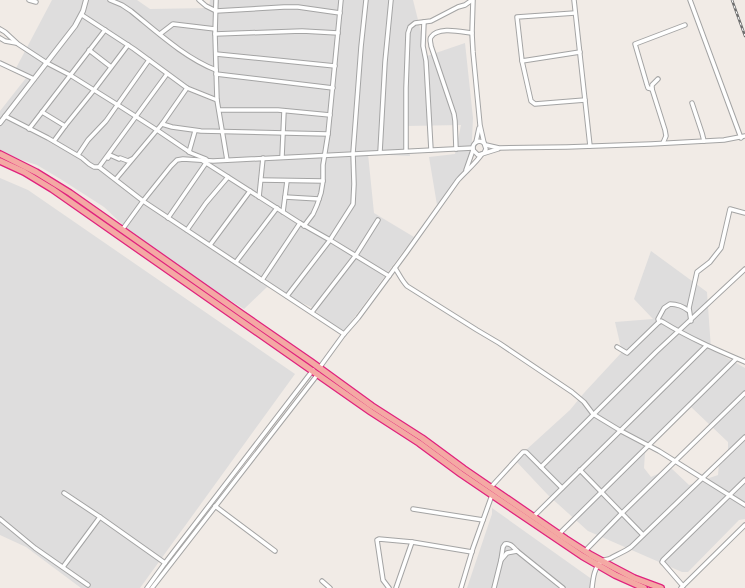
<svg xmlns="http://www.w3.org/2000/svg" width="745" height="588" viewBox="0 0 745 588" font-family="'Fira Sans',sans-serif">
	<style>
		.residential { fill: #dedddd; fill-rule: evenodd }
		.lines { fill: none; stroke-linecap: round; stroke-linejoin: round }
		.minor-casing { stroke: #a4a4a4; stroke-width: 5.5 }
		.tertiary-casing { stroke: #a4a4a4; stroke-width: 6 }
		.trunk-casing { stroke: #e0227e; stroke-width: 8 }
		.minor { stroke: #fff; stroke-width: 3.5 }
		.tertiary { stroke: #fff; stroke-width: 4 }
		.trunk { stroke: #f4a9a4; stroke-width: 5.5 }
		.rail-casing { stroke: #6e6e6e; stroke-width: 2.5 }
		.rail { stroke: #fff; stroke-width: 1; stroke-dasharray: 3; stroke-linecap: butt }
	</style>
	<rect width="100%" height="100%" fill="#f1ebe6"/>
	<g class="residential">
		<path d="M52 0H137L150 9 209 8 210 0H413L427 56 465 43 473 118 471 160 437 205 429 157 455 154 461 125 406 126 410 156 368 154 374 213 414 237 342 334 311 307 267 287 244 309 178 268 144 245 104 207 62 180 37 165 16 158 0 151V111L26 78 15 70Z"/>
		<path d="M0 178 28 190 295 374 140 588H81L26 547 0 535Z"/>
		<path d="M651 251 707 292 711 349 745 368V519L739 520 688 572H682L588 531 548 495 515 460 570 410 584 393 622 352 615 322 653 319 634 299ZM690 406 728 442V454L719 463 718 475 689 485 671 468 651 477 644 468 645 453 653 443Z"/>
		<path d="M492 508 593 580 590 588H467L492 514Z"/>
	</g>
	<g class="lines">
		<g class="minor-casing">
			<g id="minor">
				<path d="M29 0 36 2"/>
				<path d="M110 0 122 5 131 11C157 32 185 58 216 70"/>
				<path d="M199 0 206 6 216 11 284 7H298L340 13"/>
				<path d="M216 0 215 34 217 100 227 160"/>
				<path d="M473 0 472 33 473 52 480 125 484 143"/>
				<path d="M574 0 590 146"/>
				<path d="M690 0 741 138"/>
				<path d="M575 13 517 17 522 61 580 52"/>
				<path d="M82 15 134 49 187 88 217 100"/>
				<path d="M424 22 423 46 426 61 431 150"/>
				<path d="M0 29 5 32 18 44 47 63 70 75 118 105 157 130 191 153 206 159"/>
				<path d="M160 34 173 24 215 29"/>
				<path d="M215 34 302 31 338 33"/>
				<path d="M0 38 5 41 16 43"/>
				<path d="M89 50 111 67"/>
				<path d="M216 54 335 66"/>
				<path d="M522 61 531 101 535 104 585 100"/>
				<path d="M0 63 34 79"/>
				<path d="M216 74 333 88"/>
				<path d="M658 79 652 85V89L665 130 666 136 663 143"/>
				<path d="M652 89 648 88 647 85 635 44 685 25"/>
				<path d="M692 103 702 133 704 141"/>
				<path d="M219 110H278L330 115"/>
				<path d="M42 112 65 126"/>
				<path d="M5 116 48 138 82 158 89 164 94 167H99L143 201 262 280 344 334"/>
				<path d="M162 124 172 127 201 131 328 134"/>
				<path d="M29 129 105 30"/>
				<path d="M54 141 65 126 94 90 128 45"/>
				<path d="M476 142 479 128"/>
				<path d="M486 145 499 148 567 147 651 144 724 140 745 136"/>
				<path d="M456 149 455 121 454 114 431 46C431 43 429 39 431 37 438 26 462 32 472 33"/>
				<path d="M406 151V88L408 33 410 27 415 23 431 21 458 7 465 5 472 0"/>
				<path d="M189 152 195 131"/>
				<path d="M380 152 385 62 391 0"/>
				<path d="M484 153 486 149 484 143C478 139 472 143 473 150L478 155 482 154 498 149"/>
				<path d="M78 155 88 140 106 121 149 60"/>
				<path d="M282 157 284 111"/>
				<path d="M108 158 110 155 119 159 120 158 128 161 132 159"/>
				<path d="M203 161 300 223 330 240 389 276"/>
				<path d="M99 167 167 74"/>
				<path d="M466 170 473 150"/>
				<path d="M116 179 162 124 187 88"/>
				<path d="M261 180 323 181"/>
				<path d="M259 197 263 158"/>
				<path d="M285 197 319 199"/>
				<path d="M283 212 287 181"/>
				<path d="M168 218 206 163"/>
				<path d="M304 226 313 214 317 205 321 193 323 181V165L328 134 341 0"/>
				<path d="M122 230 143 201 171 166 177 160 183 159 213 161 473 148"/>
				<path d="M187 230 206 203 228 177"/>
				<path d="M210 245 250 191"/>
				<path d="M236 262 277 208"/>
				<path d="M395 268C399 274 402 281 407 286L477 330 499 343 572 392 584 402 593 414 621 431 659 451 745 505"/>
				<path d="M262 280 300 223"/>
				<path d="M287 296 330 240 353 204 354 184 353 153 361 47 366 0"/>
				<path d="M312 312 356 255 378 220"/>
				<path d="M691 321 689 308 697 272 710 262 721 248 730 209 745 213"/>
				<path d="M659 322 661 321 663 322C689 338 717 350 745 362"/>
				<path d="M659 322 658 319 664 308 670 304C676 304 684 307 689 311"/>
				<path d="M617 347 627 353 659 322"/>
				<path d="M320 367 344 334 358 318 406 253 458 180C466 171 475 164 482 154"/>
				<path d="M541 467 656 352 745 269"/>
				<path d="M580 470 643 535"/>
				<path d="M491 487 523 452H526L562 488"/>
				<path d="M64 493 100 517 165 563"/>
				<path d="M215 506 275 551"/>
				<path d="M413 509 483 520"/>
				<path d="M534 516 706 346"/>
				<path d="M0 519 35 548 88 585"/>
				<path d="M559 534 736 359"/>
				<path d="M585 551 622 513 745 393"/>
				<path d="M501 560 503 547 505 544C511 543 513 547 517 551L563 588"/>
				<path d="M63 567 100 517"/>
				<path d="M322 581 330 588"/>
				<path d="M683 586 664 564 662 562 663 560 745 480"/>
				<path d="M147 588 165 563 313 370"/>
				<path d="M152 588 318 374"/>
				<path d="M389 588 383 580 377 540 379 539 412 542"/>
				<path d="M396 588 412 542 472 552"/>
				<path d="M461 588 473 548 492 495"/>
				<path d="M494 588 501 560 507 553 517 551"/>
				<path d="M592 588C593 579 594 567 602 561 605 559 608 560 611 558 618 554 624 552 631 547L745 437"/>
				<path d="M681 588 745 525"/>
			</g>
		</g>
		<g class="tertiary-casing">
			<path id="tertiary" d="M0 123 75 26 83 11 86 0"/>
		</g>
		<g class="trunk-casing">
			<g id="trunk">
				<path d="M0 154 36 172 70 193 242 314 310 361 372 406 422 438 464 469 566 539 591 555 613 567 634 578 661 588"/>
				<path d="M0 161 24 172 52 189 371 412 419 443 461 474 582 556 615 575 644 588"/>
			</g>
		</g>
		<use href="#minor" class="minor"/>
		<use href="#tertiary" class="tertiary"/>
		<use href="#trunk" class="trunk"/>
		<g class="rail-casing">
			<path id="rail" d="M732 0 745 36"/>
		</g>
		<use href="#rail" class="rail"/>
	</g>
</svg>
